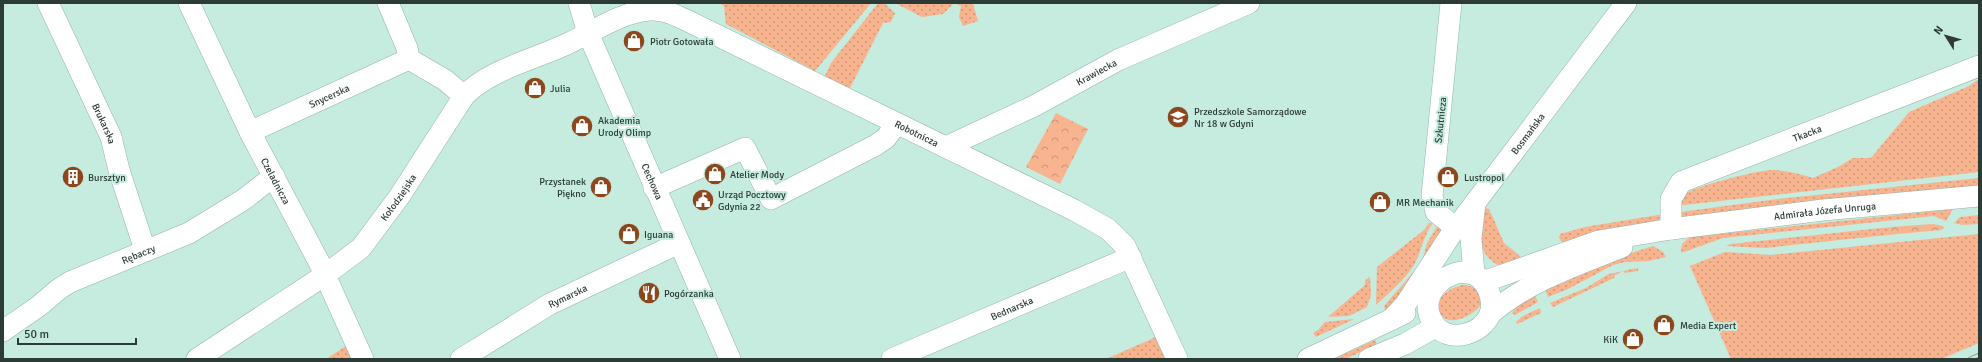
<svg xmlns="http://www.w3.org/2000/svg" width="1982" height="362" viewBox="0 0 1982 362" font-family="Signika,sans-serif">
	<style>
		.grass { fill: url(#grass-dots) }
		.forest { fill: url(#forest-crowns) }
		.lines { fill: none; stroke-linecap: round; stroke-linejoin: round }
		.minor-casing { stroke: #8fb5a9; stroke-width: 22 }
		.minor { stroke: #fff; stroke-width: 21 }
		.rail-casing { stroke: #708981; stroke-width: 4.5 }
		.rail { stroke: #c5ecdf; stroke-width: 3; stroke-dasharray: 9; stroke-linecap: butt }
		.labels { text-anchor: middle; stroke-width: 4; stroke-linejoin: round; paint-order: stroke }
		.poi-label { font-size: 10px; fill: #2c3b36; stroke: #c5ecdf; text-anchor: start }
		.street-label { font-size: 10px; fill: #2c3b36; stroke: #c5ecdf }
	</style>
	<defs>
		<pattern id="grass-dots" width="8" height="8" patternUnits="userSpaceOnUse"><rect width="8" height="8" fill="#f8b38f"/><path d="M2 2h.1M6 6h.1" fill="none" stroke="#c99376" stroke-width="1.8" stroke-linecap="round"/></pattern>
		<pattern id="forest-crowns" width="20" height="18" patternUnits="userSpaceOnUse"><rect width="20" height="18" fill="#f8b38f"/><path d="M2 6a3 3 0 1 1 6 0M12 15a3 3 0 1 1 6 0" fill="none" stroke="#c99376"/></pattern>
	</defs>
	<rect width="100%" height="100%" fill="#c5ecdf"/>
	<g class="grass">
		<path d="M720 3H871L815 71 726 24 724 6Z"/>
		<path d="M878 3H884L895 13 891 22 883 23 850 88 824 78 831 63Z"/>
		<path d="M895 3H975L973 4 978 21 963 26 959 17 961 6 954 3 943 14 922 17Z"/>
		<path d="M1979 79V172L1675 206C1677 203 1678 199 1680 197 1690 187 1755 171 1771 170 1786 170 1799 174 1813 178L1838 167 1853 158H1871L1909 112 1969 86Z"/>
		<path d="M1979 178V187L1684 218 1679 214 1680 212 1778 199Z"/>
		<path d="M1486 208 1489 209 1504 243 1520 256 1522 261 1502 267C1478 258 1474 229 1486 208Z"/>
		<path d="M1953 209 1946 221 1934 216 1723 238 1681 253 1682 244 1690 237Z"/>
		<path d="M1664 214 1662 218 1657 222 1568 244 1561 241 1559 238 1560 234 1585 227Z"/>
		<path d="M1979 215V224L1962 225 1954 223 1960 217Z"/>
		<path d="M1429 223H1433C1424 235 1422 248 1416 261 1410 275 1388 294 1376 305L1377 267 1424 230Z"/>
		<path d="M1438 225 1441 227 1442 237 1386 313 1384 306 1422 262 1427 243Z"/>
		<path d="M1891 227 1887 235 1765 248 1726 246 1731 244Z"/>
		<path d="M1979 234V343L1941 359H1731L1690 266 1725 252 1771 255Z"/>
		<path d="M1653 246 1663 252 1666 257 1649 261 1625 262 1613 265 1568 289 1548 297 1544 287 1593 265Z"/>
		<path d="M1638 268V271L1625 273 1623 271 1615 275 1614 278 1553 307 1550 303 1586 288 1609 274Z"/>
		<path d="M1370 277 1371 295 1367 307 1349 316 1328 317 1365 285V280Z"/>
		<path d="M1462 285C1475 285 1483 293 1480 306 1468 320 1438 331 1438 302 1444 292 1451 288 1462 285Z"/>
		<path d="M1534 293 1538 302 1515 315 1512 313 1520 301Z"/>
		<path d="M1540 308 1541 313 1517 324 1516 322 1523 316Z"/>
		<path d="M1354 319 1316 337 1313 333 1318 330 1325 322Z"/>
		<path d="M1156 337 1165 359H1106Z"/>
		<path d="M1375 340 1377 345 1345 359H1334Z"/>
		<path d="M349 344 356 359H326Z"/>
	</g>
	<g class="forest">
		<path d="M1056 113 1088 129 1060 184 1026 167Z"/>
		<path d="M1933 224 1943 226 1944 228 1941 230 1887 235 1891 227Z"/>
	</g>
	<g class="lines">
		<g class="minor-casing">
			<g id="minor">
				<path id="s1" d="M48 3 111 137 119 170 145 250"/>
				<path id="s2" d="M189 3 250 132 320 264 363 359"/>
				<path d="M388 3 407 48 409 59"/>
				<path id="s3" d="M579 3 588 33 730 359"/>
				<path d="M1451 3 1432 196 1436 212 1456 228"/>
				<path id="s4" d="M250 132 409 59 445 80 464 96"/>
				<path id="s5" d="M946 147 1034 106 1118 60 1249 3"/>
				<path d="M654 188 745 148 771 199 876 145 886 138 896 124"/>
				<path id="s6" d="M1671 229V199L1681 182 1979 66"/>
				<path d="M1461 272C1465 273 1470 273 1473 274 1487 279 1495 301 1490 314 1482 334 1452 343 1436 327 1434 325 1433 321 1431 319 1420 296 1440 276 1461 272Z"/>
				<path d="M1474 274 1471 238 1475 203"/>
				<path id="s7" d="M1483 282 1599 241 1671 229 1823 210 1979 196"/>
				<path d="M1490 314C1527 282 1576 265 1622 247"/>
				<path id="s8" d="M1392 319 1405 305 1450 236 1626 3"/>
				<path id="s9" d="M3 331 39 306 59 289 70 282 189 233 243 200 274 176"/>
				<path id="s10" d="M197 359 325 275 361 248 399 197 464 96C490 69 536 59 569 43 595 31 621 12 650 10 664 9 675 15 688 21L1074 210 1108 229 1125 246 1177 359"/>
				<path id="s11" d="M461 359 550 304 679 243"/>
				<path id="s12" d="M892 359 1131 257"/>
				<path d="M1308 359 1405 313"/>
				<path d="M1369 359 1405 344 1435 327"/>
			</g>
		</g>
		<use href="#minor" class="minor"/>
		<g class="rail-casing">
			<path id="rail" d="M1970 359 1979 355"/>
		</g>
		<use href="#rail" class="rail"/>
	</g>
	<defs>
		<g id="shop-disc" transform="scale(1.15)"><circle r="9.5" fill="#8c471d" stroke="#c5ecdf"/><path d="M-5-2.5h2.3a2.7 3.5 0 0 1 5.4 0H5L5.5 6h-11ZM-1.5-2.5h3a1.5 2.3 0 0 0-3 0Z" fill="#fff"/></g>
		<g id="school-disc" transform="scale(1.15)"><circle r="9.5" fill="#8c471d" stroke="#c5ecdf"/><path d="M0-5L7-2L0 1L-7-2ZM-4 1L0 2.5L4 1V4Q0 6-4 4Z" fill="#fff"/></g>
		<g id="building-disc" transform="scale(1.15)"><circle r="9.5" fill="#8c471d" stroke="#c5ecdf"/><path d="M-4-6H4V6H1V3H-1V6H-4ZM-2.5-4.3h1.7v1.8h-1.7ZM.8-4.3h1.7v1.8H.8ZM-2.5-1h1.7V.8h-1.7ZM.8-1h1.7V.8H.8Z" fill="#fff"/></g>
		<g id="civic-disc" transform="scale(1.15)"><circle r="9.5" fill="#8c471d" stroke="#c5ecdf"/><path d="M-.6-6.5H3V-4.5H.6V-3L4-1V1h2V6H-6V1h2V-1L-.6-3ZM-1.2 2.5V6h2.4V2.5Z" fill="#fff"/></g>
		<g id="restaurant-disc" transform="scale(1.15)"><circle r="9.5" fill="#8c471d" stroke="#c5ecdf"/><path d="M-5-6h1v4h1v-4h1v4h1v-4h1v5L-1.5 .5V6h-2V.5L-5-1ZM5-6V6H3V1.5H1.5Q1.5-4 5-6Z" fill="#fff"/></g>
	</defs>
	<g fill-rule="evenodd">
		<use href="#shop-disc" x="634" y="41"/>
		<use href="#shop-disc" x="535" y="88"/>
		<use href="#school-disc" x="1178" y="117"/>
		<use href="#shop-disc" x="582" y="126"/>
		<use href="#shop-disc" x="715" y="174"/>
		<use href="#building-disc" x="73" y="177"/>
		<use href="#shop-disc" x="1448" y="177"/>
		<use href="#shop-disc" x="601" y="187"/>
		<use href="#civic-disc" x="703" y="200"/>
		<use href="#shop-disc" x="1380" y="202"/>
		<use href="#shop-disc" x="629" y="234"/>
		<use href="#restaurant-disc" x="649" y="293"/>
		<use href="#shop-disc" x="1664" y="325"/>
		<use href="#shop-disc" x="1633" y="339"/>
	</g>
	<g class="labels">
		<g class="poi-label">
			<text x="650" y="45">Piotr Gotowała</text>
			<text x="550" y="92">Julia</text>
			<text x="1194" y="115">Przedszkole Samorządowe<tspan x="1194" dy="12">Nr 18 w Gdyni</tspan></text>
			<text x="598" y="124">Akademia<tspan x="598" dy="12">Urody Olimp</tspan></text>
			<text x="730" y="178">Atelier Mody</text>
			<text x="88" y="181">Bursztyn</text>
			<text x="1464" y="181">Lustropol</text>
			<text x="586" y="185" text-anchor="end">Przystanek<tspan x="586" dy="12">Piękno</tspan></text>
			<text x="718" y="198">Urząd Pocztowy<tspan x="718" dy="12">Gdynia 22</tspan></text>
			<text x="1396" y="206">MR Mechanik</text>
			<text x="644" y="238">Iguana</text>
			<text x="664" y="297">Pogórzanka</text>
			<text x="1680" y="329">Media Expert</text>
			<text x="1618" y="343" text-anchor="end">KiK</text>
		</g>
		<g class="street-label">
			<text dy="4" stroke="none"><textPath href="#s5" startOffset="168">Krawiecka</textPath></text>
			<text dy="4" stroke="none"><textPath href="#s4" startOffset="87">Snycerska</textPath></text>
			<text transform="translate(1440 120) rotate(-84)" y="4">Szkutnicza</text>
			<text dy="4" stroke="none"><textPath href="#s1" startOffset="133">Brukarska</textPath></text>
			<text dy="4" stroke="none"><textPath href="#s6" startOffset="185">Tkacka</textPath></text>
			<text dy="4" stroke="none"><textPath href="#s10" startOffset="883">Robotnicza</textPath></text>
			<text dy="4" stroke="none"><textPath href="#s8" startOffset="230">Bosmańska</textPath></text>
			<text dy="4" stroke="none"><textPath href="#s2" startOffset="198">Czeladnicza</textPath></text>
			<text dy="4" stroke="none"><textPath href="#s3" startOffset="193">Cechowa</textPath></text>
			<text dy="4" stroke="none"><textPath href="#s10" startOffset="261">Kołodziejska</textPath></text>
			<text dy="4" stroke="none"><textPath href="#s7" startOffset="351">Admirała Józefa Unruga</textPath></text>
			<text dy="4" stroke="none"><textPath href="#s9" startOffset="157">Rębaczy</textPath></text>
			<text dy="4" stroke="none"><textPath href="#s11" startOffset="124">Rymarska</textPath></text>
			<text dy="4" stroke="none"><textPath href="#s12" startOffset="130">Bednarska</textPath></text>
		</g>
	</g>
	<rect width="1982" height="362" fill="none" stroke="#2c3b36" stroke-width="8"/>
	<g transform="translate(1946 36) rotate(307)" stroke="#c5ecdf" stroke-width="3" paint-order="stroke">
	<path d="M0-3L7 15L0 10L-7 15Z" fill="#2c3b36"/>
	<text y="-6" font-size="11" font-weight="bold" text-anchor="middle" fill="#2c3b36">N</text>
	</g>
	<path d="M18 338v6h118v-6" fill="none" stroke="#2c3b36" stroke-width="2"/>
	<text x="24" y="338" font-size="12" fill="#2c3b36" stroke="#c5ecdf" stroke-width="3" paint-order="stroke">50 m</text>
</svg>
